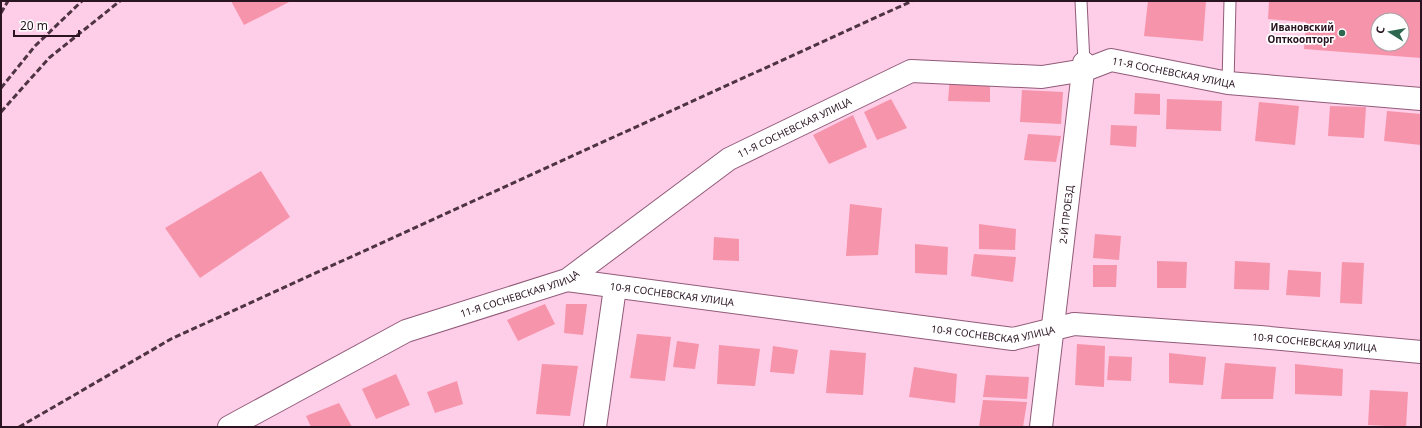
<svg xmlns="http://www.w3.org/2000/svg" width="1422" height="428" viewBox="0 0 1422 428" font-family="'Noto Sans',sans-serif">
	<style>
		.building { fill: #f694ab; fill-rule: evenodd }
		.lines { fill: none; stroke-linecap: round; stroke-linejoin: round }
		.lane-casing { stroke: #915b7a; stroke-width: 13 }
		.street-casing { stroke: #915b7a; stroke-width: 24 }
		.lane { stroke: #fff; stroke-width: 11 }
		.street { stroke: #fff; stroke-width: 22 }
		.rail { stroke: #4e3443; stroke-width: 3; stroke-dasharray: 6 3; stroke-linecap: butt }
		.poi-dot { fill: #2d6750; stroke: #fff; stroke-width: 1.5 }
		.labels { text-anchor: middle; stroke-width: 3.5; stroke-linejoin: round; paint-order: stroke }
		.poi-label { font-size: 10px; font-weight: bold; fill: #2a1421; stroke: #fff; text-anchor: end }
		.street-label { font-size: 10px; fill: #2a1421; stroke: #fff }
	</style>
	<rect width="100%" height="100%" fill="#fecde7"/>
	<g class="building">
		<path d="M231 1H291L244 25Z"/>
		<path d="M1148 1H1206L1203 41 1144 36Z"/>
		<path d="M1269 1H1421V58L1304 49 1306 22 1268 19ZM1378 20H1402V44H1378Z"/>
		<path d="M950 76 990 78V102L948 101Z"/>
		<path d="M1022 90 1063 92 1061 124 1020 122Z"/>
		<path d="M1135 93 1160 94V115L1134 114Z"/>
		<path d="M891 99 907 128 877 140 864 112Z"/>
		<path d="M1167 99 1222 101 1221 131 1166 129Z"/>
		<path d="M1259 102 1299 106 1295 145 1255 141Z"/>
		<path d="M1330 106 1366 107 1364 138 1328 136Z"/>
		<path d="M1387 111 1421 114V145L1384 141Z"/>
		<path d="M853 115 867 147 829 164 813 135Z"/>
		<path d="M1111 125 1137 126 1136 147 1110 145Z"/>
		<path d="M1028 134 1061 136 1056 162 1024 160Z"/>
		<path d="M261 171 290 217 200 278 165 228Z"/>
		<path d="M850 204 882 208 878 255 846 256Z"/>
		<path d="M979 224 1016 229 1015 250 979 249Z"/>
		<path d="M1095 234 1121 236 1119 260 1093 258Z"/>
		<path d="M714 237 739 239V261L713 260Z"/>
		<path d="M915 244 948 247 947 275 915 273Z"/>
		<path d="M974 254 1016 257 1013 282 971 276Z"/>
		<path d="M1157 261 1187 262 1186 288H1157Z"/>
		<path d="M1235 261 1270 263 1269 290 1234 289Z"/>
		<path d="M1342 262 1364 263 1362 304 1340 303Z"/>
		<path d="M1093 265H1117L1116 287H1093Z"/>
		<path d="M1288 270 1321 272 1320 297 1286 295Z"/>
		<path d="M545 304 555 324 518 341 507 320Z"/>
		<path d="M566 304H587L583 335 564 333Z"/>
		<path d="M637 334 671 337 665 381 630 378Z"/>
		<path d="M677 341 699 344 695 369 673 367Z"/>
		<path d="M1077 344 1105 346 1104 387 1075 385Z"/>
		<path d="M719 345 760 349 755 386 717 384Z"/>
		<path d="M773 346 798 350 794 374 770 372Z"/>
		<path d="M830 350 866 353 863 395 826 393Z"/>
		<path d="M1169 353 1206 357 1203 385 1169 383Z"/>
		<path d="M1109 356 1132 357 1131 381 1107 380Z"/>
		<path d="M1225 363 1276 367 1273 399H1221Z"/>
		<path d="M542 364 578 366 570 416 536 414Z"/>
		<path d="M1295 364 1343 369 1342 396 1295 394Z"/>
		<path d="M914 367 957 374 955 403 909 397Z"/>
		<path d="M396 374 410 405 376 419 362 389Z"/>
		<path d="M986 375 1029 377 1027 399 983 397Z"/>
		<path d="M457 381 463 404 435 413 427 392Z"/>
		<path d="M1370 390 1408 392 1406 427 1368 425Z"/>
		<path d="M983 400 1027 402 1023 427H979Z"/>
		<path d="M339 403 352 427H311L306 416Z"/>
	</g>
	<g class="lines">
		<g class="lane-casing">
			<g id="lane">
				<path d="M1081 1 1084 63"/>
				<path d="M1228 83 1230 1"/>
			</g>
		</g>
		<g class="street-casing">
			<g id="street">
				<path id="s1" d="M567 280 1013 339 1074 324 1260 337 1421 352"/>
				<path id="s2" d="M229 427 406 331 567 280 729 159 911 71 1042 77 1085 70 1111 60 1228 83 1421 99"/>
				<path d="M595 427 615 288"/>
				<path id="s3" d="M1041 427 1084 63"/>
			</g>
		</g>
		<use href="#lane" class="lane"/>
		<use href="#street" class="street"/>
		<g class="rail">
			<path d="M1 13 8 1"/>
			<path d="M1 88 35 46 82 1"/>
			<path d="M1 112 49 58 120 1"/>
			<path d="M19 427 171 339 912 1"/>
		</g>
	</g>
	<circle class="poi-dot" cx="1342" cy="33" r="4"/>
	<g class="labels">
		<g class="poi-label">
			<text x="1334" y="31">Ивановский<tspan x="1334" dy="12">Опткоопторг</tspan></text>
		</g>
		<g class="street-label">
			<text dy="4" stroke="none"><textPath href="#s2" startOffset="1041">11-Я СОСНЕВСКАЯ УЛИЦА</textPath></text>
			<text dy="4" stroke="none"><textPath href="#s2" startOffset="645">11-Я СОСНЕВСКАЯ УЛИЦА</textPath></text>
			<text dy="4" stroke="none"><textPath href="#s3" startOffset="214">2-Й ПРОЕЗД</textPath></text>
			<text dy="4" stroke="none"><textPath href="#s2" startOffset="321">11-Я СОСНЕВСКАЯ УЛИЦА</textPath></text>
			<text dy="4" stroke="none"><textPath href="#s1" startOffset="106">10-Я СОСНЕВСКАЯ УЛИЦА</textPath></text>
			<text dy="4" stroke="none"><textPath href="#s1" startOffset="430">10-Я СОСНЕВСКАЯ УЛИЦА</textPath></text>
			<text dy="4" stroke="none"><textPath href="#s1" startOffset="754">10-Я СОСНЕВСКАЯ УЛИЦА</textPath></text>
		</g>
	</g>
	<rect width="1422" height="428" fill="none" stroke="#2a1421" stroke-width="4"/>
	<g transform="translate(1390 32) rotate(281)"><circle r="19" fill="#ffffff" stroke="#aaa1a6"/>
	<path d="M0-3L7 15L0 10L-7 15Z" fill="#2d6750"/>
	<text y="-6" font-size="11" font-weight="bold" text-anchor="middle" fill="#2a1421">С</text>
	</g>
	<path d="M14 30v6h65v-6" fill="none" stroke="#2a1421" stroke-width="2"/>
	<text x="20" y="30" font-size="12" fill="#2a1421" stroke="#ffffff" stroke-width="3" paint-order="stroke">20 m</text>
</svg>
